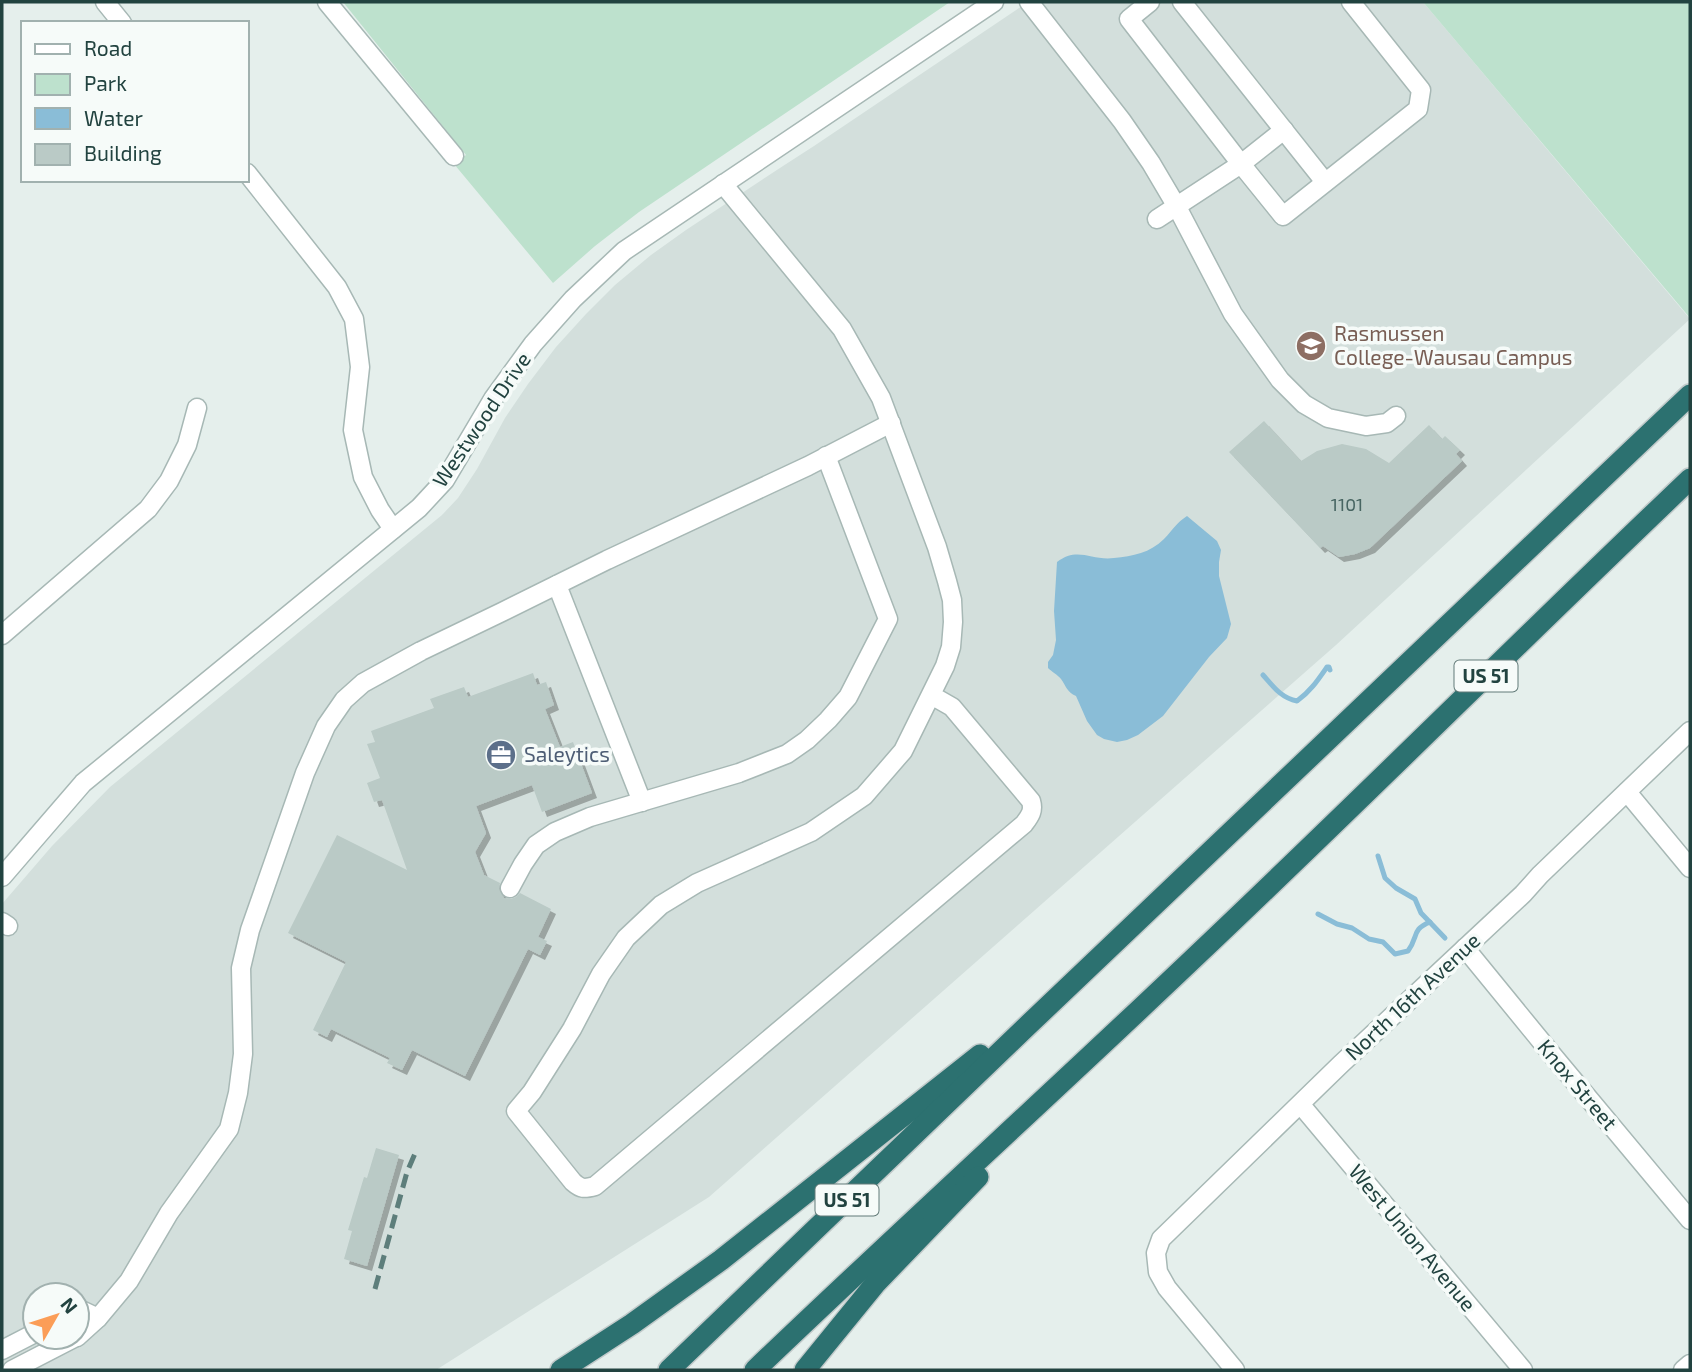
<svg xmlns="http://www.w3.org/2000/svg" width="1692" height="1372" viewBox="0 0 1692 1372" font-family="'Exo 2',sans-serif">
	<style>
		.built { fill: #d3dfdc; fill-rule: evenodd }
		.green { fill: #bde1cd }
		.water { fill: #8abdd7 }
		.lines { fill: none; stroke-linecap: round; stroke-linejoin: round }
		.stream { stroke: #8abdd7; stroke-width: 5 }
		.building { fill: #bacac6; filter: url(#shadow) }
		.minor-casing { stroke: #a7b8b5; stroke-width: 21 }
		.highway-casing { stroke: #c1caca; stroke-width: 24 }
		.minor { stroke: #fff; stroke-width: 18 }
		.highway { stroke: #2c7170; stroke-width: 21 }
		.rail { stroke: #5d7e7b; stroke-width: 5; stroke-dasharray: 14 7; stroke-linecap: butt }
		.labels { text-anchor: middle; stroke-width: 7; stroke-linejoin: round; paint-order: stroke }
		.number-label { font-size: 18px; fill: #486562 }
		.shield { fill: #f6fbf9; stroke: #627a78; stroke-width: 2 }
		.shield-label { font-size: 19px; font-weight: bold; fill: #224340 }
		.education-label { font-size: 21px; fill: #785e54; stroke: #f6fbf9; text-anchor: start }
		.street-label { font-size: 21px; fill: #224340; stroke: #f6fbf9 }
		.service-label { font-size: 21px; fill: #4e5e75; stroke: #f6fbf9; text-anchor: start }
	</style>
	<defs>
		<filter id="shadow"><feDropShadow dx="5" dy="5" stdDeviation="0" flood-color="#0004"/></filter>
	</defs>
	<rect width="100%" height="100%" fill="#e5efec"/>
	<path class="built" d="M1028 2H1423L1690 319 1336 645 709 1197 436 1370H2V904L52 846 110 787 442 515 458 498 477 469 505 418 528 384 556 347 586 314 615 285 651 255 686 230 783 166 814 146ZM35 1295H77V1337H35Z"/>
	<g class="green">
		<path d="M343 2H950L639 212 595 246 553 283 454 164 466 155Z"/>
		<path d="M1423 2H1690V318Z"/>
	</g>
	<path class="water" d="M1187 516 1217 541 1221 550 1219 562V576L1231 624 1227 638 1209 657 1163 716 1138 735 1127 740 1117 742 1104 739 1097 735 1087 721 1076 696C1067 692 1066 686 1061 679 1058 675 1052 672 1048 668V662L1053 655 1056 640 1054 611 1057 562C1078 546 1091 561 1114 558 1133 556 1150 553 1164 539 1173 530 1176 523 1187 516Z"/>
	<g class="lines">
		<g class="stream">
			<path d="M1263 675C1273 686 1281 698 1297 701 1310 692 1318 680 1327 667H1329L1330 670"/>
			<path d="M1378 856 1385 878 1396 888 1415 899 1421 913 1445 938"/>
			<path d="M1318 914 1337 924 1352 928 1369 939 1383 942 1395 954 1408 951C1419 936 1411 930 1430 922"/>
		</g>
	</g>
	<g class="building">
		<path d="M1264 421 1301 461 1317 451 1342 444 1366 449 1389 463 1429 425 1442 439 1445 436 1460 450 1456 454 1462 461 1370 548 1355 554 1339 557 1323 546 1320 548 1229 452Z"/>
		<path d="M533 673 537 685 546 682 554 705 545 709 560 747 573 742 592 793 542 812 532 785 476 806 486 833 475 852 484 875 500 883 499 889 504 898 511 899 516 897 520 893 551 909 538 937 547 941 540 955 528 949 465 1076 412 1050 402 1070 387 1063 390 1058 331 1029 327 1037 313 1030 346 962 288 933 337 835 407 870 382 800 374 802 367 783 380 778 367 744 375 742 371 731 434 708 430 699 464 687 468 697Z"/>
		<path d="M376 1148 399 1155 367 1266 344 1259 352 1231 348 1230 364 1177 367 1178Z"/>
	</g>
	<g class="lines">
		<g class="minor-casing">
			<g id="minor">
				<path d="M105 2 122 23"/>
				<path d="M327 2 454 156"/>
				<path d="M1029 2 1122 121 1151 163 1177 207 1233 314 1280 380 1304 404 1328 418 1366 426 1387 423 1396 416"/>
				<path d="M1150 2 1129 19 1241 164 1157 219"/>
				<path d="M1182 2 1325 182"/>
				<path d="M1284 130 1241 164 1283 216 1418 109 1421 90 1351 2"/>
				<path d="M247 173 337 287 354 319 360 367 353 430 363 477 380 510 393 529"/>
				<path d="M723 184 842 329 881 398 937 547 947 581 952 600 953 622 951 647 945 666 903 751 864 796 811 832 697 883 661 905 626 938 601 974 572 1029 532 1092 516 1111 573 1182C581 1189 584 1189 595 1186L1024 824C1030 816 1034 811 1031 801L952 707 931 695"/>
				<path d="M557 585 642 802"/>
				<path d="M2 635 148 509 169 481 187 445 197 408"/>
				<path d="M1627 792 1690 868"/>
				<path d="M2 877 83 783 419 508 445 480 493 399 533 344 573 299 624 251 994 2"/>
				<path d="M510 888 523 864 536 845 555 832 590 817 739 773 787 754 807 740 828 720 848 697 888 619 826 456"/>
				<path d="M2 922 8 926"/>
				<path d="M1465 948 1554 1057 1690 1220"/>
				<path d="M1301 1105 1523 1370"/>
				<path d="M77 1310 79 1309 98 1318"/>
				<path d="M77 1337 98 1318 129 1281 169 1213 229 1129 238 1093 243 1054 241 968 250 930 305 773 326 726 344 700 363 683 421 651 502 612 607 560 808 466 891 423"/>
				<path d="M2 1350 35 1333"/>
				<path d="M12 1370 76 1337"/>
				<path d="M1235 1370 1167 1288 1158 1272 1156 1253 1161 1239 1341 1064 1523 894 1540 875 1690 731"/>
				<path d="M1683 1370 1690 1364"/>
			</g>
		</g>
		<g class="highway-casing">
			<g id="highway">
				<path d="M561 1370 632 1324 721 1260 980 1055"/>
				<path d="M669 1370 1024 1029 1690 395"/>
				<path d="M755 1370C900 1231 1049 1096 1195 957 1362 799 1524 637 1690 479"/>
				<path d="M805 1370 875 1284 978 1177"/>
			</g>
		</g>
		<use href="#minor" class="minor"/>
		<use href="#highway" class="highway"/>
		<path class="rail" d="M375 1289 407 1172 417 1149"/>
	</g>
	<defs>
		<g id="university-disc" transform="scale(1.575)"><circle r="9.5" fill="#8d6e63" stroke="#f6fbf9"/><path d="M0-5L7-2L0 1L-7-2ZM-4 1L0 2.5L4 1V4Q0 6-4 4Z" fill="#fff"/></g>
		<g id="office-disc" transform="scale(1.575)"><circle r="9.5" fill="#5c6f8a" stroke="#f6fbf9"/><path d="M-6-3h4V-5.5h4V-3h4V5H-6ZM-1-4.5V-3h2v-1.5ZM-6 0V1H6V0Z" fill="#fff"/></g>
	</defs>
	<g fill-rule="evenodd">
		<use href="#university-disc" x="1311" y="346"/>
		<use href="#office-disc" x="501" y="755"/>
	</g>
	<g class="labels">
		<g class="number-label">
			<text x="1347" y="511">1101</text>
		</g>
		<g class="shield">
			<rect x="1454.5" y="660.5" width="63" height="31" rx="5"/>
			<rect x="815.5" y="1184.5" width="63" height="31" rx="5"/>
		</g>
		<g class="shield-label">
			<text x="1486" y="683">US 51</text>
			<text x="847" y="1207">US 51</text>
		</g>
		<g class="education-label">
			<text x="1334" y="341">Rasmussen<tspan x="1334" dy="24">College-Wausau Campus</tspan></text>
		</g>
		<g class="street-label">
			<text transform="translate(482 420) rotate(-56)" y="7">Westwood Drive</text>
			<text transform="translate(1413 997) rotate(-43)" y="7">North 16th Avenue</text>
			<text transform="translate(1577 1085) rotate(50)" y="7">Knox Street</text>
			<text transform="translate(1412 1238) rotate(50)" y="7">West Union Avenue</text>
		</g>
		<g class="service-label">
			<text x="524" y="762">Saleytics</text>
		</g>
	</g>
	<rect width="1692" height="1372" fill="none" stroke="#224340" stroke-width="7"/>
	<rect x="21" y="21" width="228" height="161" fill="#f6fbf9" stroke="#a1b1af" stroke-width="2"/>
	<rect x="35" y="44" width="35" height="10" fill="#ffffff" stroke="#a1b1af" stroke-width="2"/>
	<text x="84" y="56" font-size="21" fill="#224340">Road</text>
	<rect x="35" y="74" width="35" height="21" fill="#bde1cd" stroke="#a1b1af" stroke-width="2"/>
	<text x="84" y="91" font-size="21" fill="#224340">Park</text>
	<rect x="35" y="108" width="35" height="21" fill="#8abdd7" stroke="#a1b1af" stroke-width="2"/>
	<text x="84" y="126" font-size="21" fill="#224340">Water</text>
	<rect x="35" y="144" width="35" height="21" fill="#bacac6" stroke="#a1b1af" stroke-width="2"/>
	<text x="84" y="161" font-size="21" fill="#224340">Building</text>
	<g transform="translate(56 1316) rotate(51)"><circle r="33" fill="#f6fbf9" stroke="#a1b1af" stroke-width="2"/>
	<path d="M0-5L12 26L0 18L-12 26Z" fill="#fb9d57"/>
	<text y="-10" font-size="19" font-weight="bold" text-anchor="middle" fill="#224340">N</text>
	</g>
</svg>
